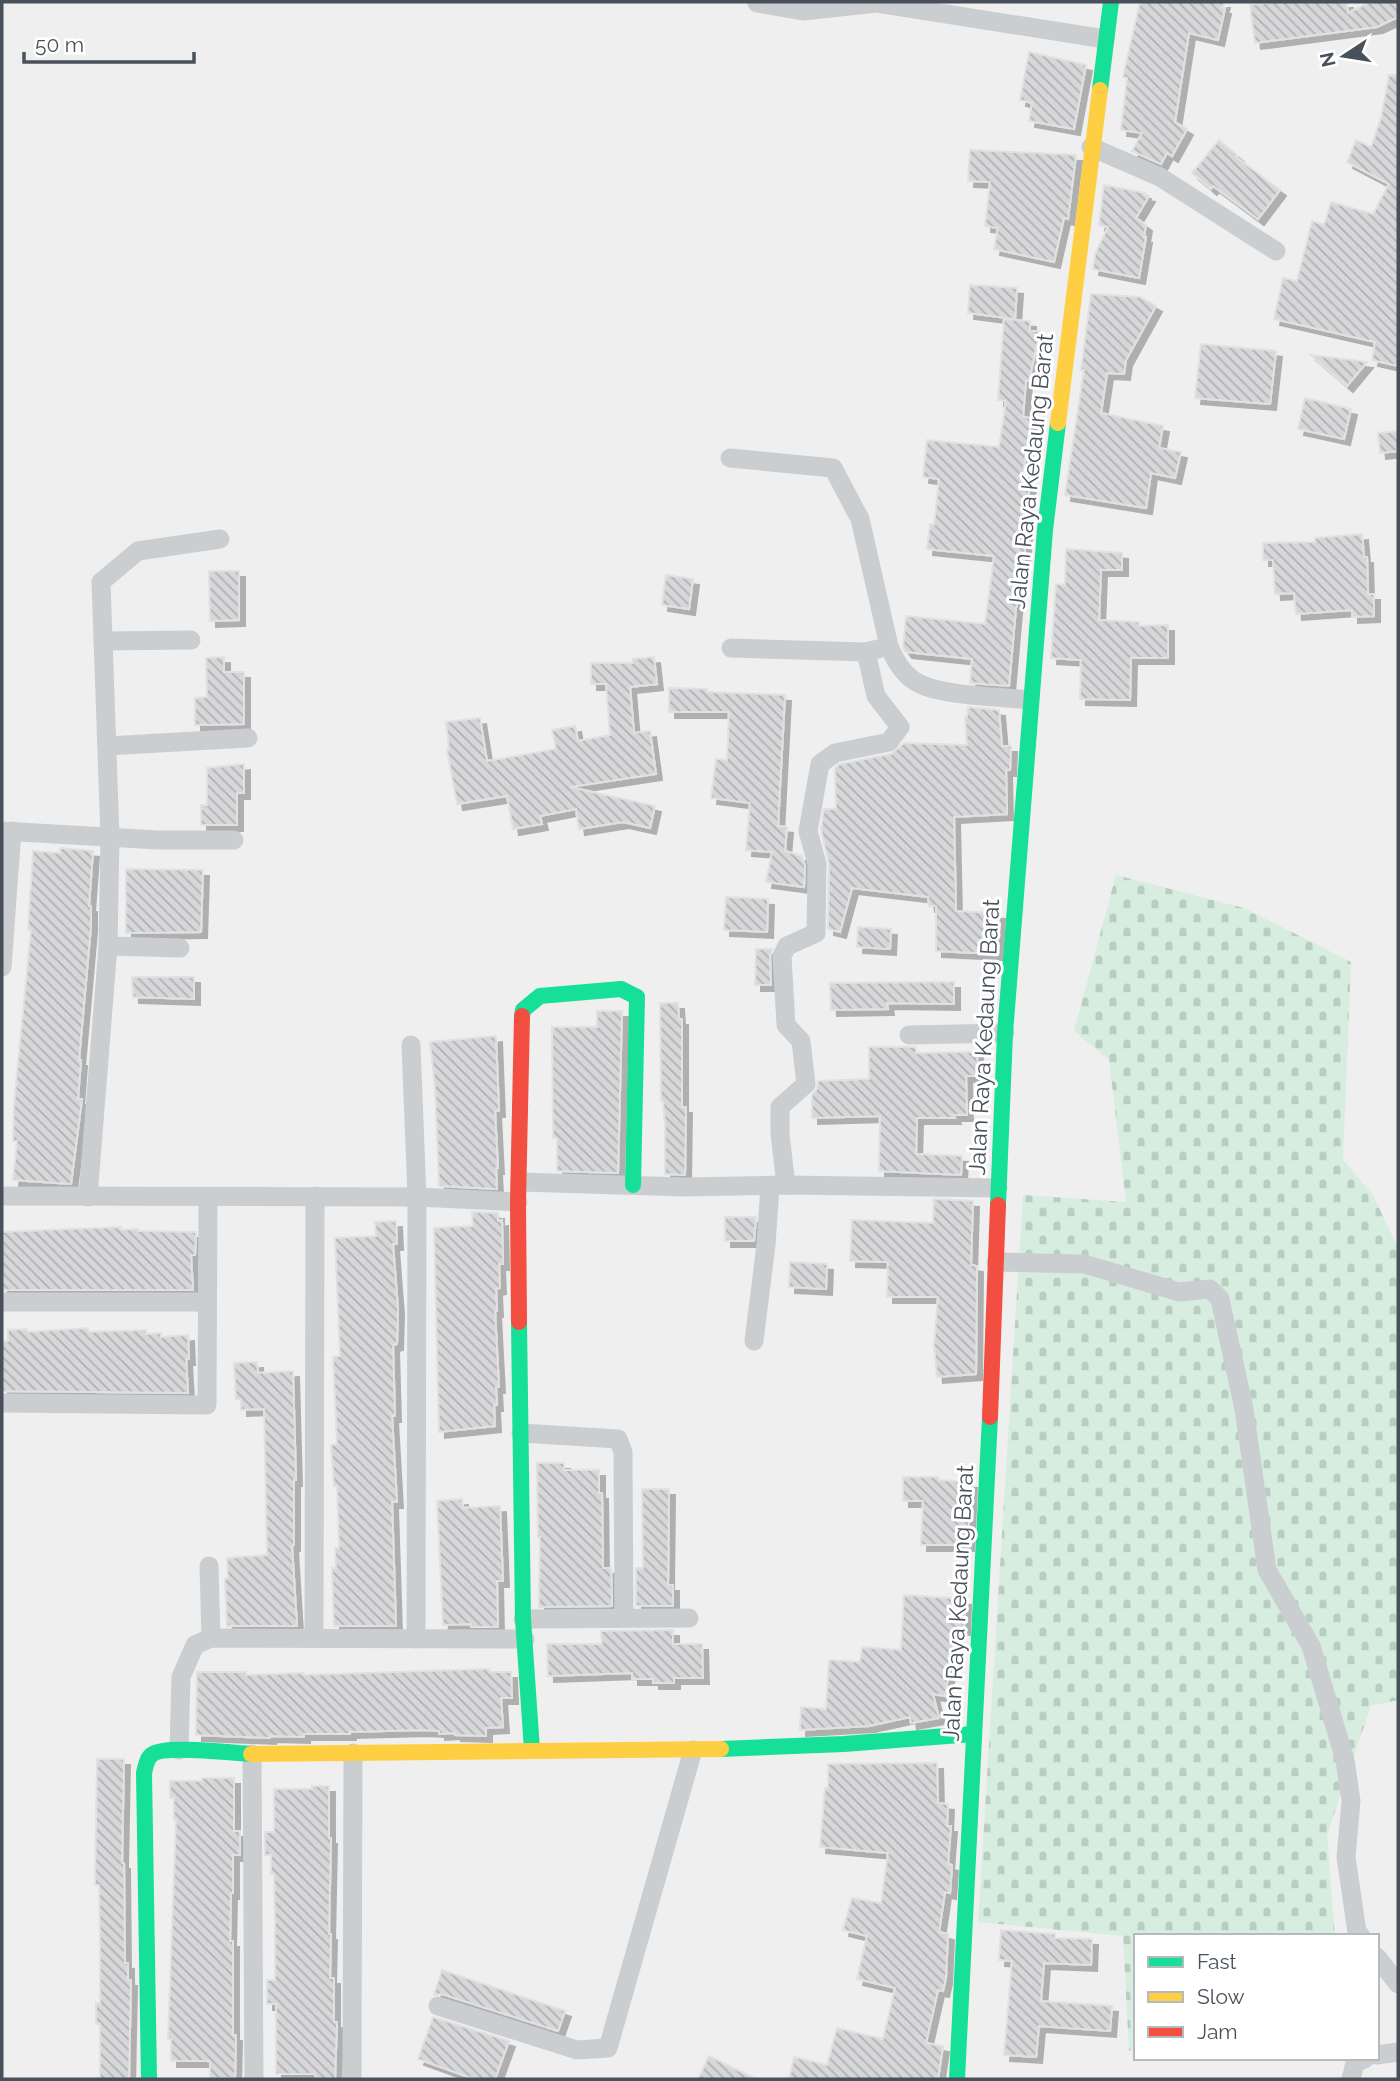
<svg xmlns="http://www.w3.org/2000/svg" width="1400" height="2081" viewBox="0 0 1400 2081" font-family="Raleway,sans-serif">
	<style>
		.cemetery { fill: url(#cemetery-stones) }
		.building { fill: url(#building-back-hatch); stroke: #e1e1e2; stroke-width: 2; filter: url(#shadow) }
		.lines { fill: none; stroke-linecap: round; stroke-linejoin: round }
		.street { stroke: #cbced0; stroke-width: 19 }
		.fast { stroke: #16e098; stroke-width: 16 }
		.slow { stroke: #ffcf43; stroke-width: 16 }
		.jam { stroke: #f24e42; stroke-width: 16 }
		.labels { text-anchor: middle; stroke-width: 6; stroke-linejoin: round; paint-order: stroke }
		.street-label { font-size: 23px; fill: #48515a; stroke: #fff }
	</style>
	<defs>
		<pattern id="cemetery-stones" width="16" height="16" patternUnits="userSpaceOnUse" patternTransform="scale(1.75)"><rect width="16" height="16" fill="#d6eddf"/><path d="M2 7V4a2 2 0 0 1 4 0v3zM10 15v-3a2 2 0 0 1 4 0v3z" fill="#b9cdc2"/></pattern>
		<pattern id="building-back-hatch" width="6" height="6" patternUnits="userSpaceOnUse" patternTransform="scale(1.75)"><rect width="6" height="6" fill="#d7d7d9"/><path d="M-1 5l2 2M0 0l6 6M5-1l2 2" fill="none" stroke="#b0b1b3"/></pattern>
		<filter id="shadow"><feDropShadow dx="6" dy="6" stdDeviation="0" flood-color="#0004"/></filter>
	</defs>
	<rect width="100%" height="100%" fill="#f0efef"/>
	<path class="cemetery" d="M1116 875 1244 908 1351 962 1343 1160 1373 1195 1398 1248V1700L1371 1706 1327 1835 1335 1936H1136V2050L1129 2051 1123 1936 978 1922 1023 1195 1126 1202 1109 1060 1074 1031Z"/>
	<g class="building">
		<path d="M1140 2H1224L1222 8H1225L1218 40 1189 33 1175 122 1187 129 1172 156 1167 153 1161 164 1132 151 1142 133 1121 130 1127 78 1123 77Z"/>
		<path d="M1273 2H1347L1348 13 1370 2H1398V17L1377 27 1255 43 1250 5Z"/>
		<path d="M1029 52 1086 65 1074 129 1029 121 1032 103 1020 100Z"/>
		<path d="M1389 75H1398V366L1372 360 1375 342 1274 319 1283 278 1297 281 1312 221 1324 225 1331 202 1373 214 1389 184 1347 162 1356 140 1371 147 1381 118Z"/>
		<path d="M1219 140 1238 156 1236 157 1280 190 1258 219 1213 186 1211 189 1192 173Z"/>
		<path d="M970 150 1076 155 1068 219 1064 218 1054 262 994 249 998 228 985 226 990 182 968 181Z"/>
		<path d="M1104 185 1145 193 1144 195 1149 196 1136 218 1146 225 1144 237H1146L1139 278 1093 269 1095 254 1108 227 1099 225Z"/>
		<path d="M970 285 1017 288 1015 319 968 313Z"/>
		<path d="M1091 294 1140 297 1156 306 1126 360 1124 374 1107 373 1101 413 1163 426 1159 448 1181 452 1175 478 1151 473 1146 508 1065 495 1084 370H1081Z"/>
		<path d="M1004 319 1030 321V331H1040L1029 381H1026L1023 417 1031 418 1022 482 1030 483 1023 533H1026L1023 573 1016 608 1009 686 970 683 972 659 906 652 903 648 906 616 985 624 994 556 927 549 930 524 934 525 939 479 923 477 927 440 999 447 1006 401 998 400Z"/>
		<path d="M1201 344 1276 351 1270 404 1195 398Z"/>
		<path d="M1311 355 1367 362 1347 386Z"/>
		<path d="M1305 398 1351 409 1344 439 1298 429Z"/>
		<path d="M1398 431V451L1380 453 1378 433Z"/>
		<path d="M1362 534 1364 557H1367L1368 594H1374V616L1352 617V610L1296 614 1294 593 1275 594 1273 560H1263V543L1315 542V538Z"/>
		<path d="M1066 549 1122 553V570H1101L1099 620 1139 622V626L1168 625V658H1131L1130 700 1080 699 1081 660 1051 658 1056 584 1065 585Z"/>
		<path d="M209 571H239V620L210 621Z"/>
		<path d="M666 575 693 579 689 609 662 605Z"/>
		<path d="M224 657V672H244V724L195 725V698L207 697 206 658Z"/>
		<path d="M654 657 657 684 630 687 634 733 650 731 656 774 570 787 655 806 650 828 623 822 579 829 576 809 540 816 542 824 513 829 507 796 457 804 447 750 449 749 446 722 480 718 487 761 556 749 552 730 575 726 578 741 610 735 606 684H591V663H633V659Z"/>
		<path d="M669 688 707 689V692L785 695 778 826 787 827 785 851 802 856 805 866 804 887 766 882 772 852 746 850 750 803 711 798 716 759 727 760 729 712H669Z"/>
		<path d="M968 707 999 710 1002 746H1011L1010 770H1006L1007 814 954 817 956 911 999 913 996 954 936 951V906H929L928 897 852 888 840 932 828 929 829 864 821 830 824 809H836L835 768 840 764 891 754 904 743 967 745 965 717H967Z"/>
		<path d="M244 764V793H237V825H201V805H207V768Z"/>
		<path d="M60 848 93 851 89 906H91V926L79 1060H81L78 1099H82L71 1184 13 1180 17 1141H13L14 1104 31 930 28 929 33 851 60 853Z"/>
		<path d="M126 869 203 870 201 932 126 933Z"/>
		<path d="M726 897 768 899 767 932 724 930Z"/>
		<path d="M858 927 891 929 890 949 857 947Z"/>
		<path d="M756 949H772L770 957 771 985H755Z"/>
		<path d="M132 977H194V999L133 997Z"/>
		<path d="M954 982V1004L887 1003 888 1009 831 1010 830 983Z"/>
		<path d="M660 1003H678L679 1019H682V1107H686L685 1175 665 1174V1124L663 1101H661Z"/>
		<path d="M597 1011H622L618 1173 557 1171V1138H553L552 1027H597Z"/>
		<path d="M496 1036 499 1111H495L498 1168H496L497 1189 439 1186 435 1087 430 1042Z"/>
		<path d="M869 1047H916V1053L977 1052 978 1076H966L967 1115H954L955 1118H917L916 1154 962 1156 961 1175 879 1171 880 1116 812 1118V1095L817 1089 818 1081 869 1079Z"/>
		<path d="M934 1199 973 1201 971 1265 977 1266 976 1374 937 1377 934 1345 938 1297H887L888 1262 850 1261 852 1220 933 1223Z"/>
		<path d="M472 1212 498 1213V1221L502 1220 503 1264H499L500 1288 496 1289 497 1311H495L499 1387H496L497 1405H494L495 1426 439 1432 434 1228 473 1226Z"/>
		<path d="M725 1217H756L754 1241H725Z"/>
		<path d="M396 1221 397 1244H393L398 1309 397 1344 393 1345 395 1416H392L397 1502H392L396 1626H334L332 1568H336L335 1548H339L337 1486H334L331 1445 337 1444 333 1357 340 1356 335 1238 376 1236 375 1222Z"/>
		<path d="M121 1227V1230L138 1229V1231L196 1232 195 1255H191L193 1290H2V1232Z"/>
		<path d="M790 1262 827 1264 826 1289 789 1287Z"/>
		<path d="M88 1328V1332L146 1330V1334L161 1333V1337L188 1335 189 1359H186L188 1393 2 1391V1341H8V1330L27 1329V1332Z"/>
		<path d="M257 1362 258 1373 293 1371 296 1480H294V1545L292 1546 297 1626H227L225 1579 228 1578 227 1558 267 1555 264 1409 241 1410V1399H236L234 1363Z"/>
		<path d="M537 1463H564V1470H599V1493H602L603 1568H611L612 1606 539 1607 540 1537H538Z"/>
		<path d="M903 1477H938V1480L971 1482 968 1545H921L923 1501H903Z"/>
		<path d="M642 1489H669L668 1585H673V1606H636V1568H643Z"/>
		<path d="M462 1499 463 1508 500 1506 503 1581H497L498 1627H471V1624L443 1625 437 1501Z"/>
		<path d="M904 1595 965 1599 964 1629 954 1628 952 1665H950L945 1696 933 1694 939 1718 911 1723 910 1717 869 1726 800 1730 801 1707 826 1709 829 1660 860 1662 862 1647 901 1650Z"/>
		<path d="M673 1630V1644H702L703 1678H674V1683H653V1679H632V1673L548 1676 547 1644H602L601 1631Z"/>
		<path d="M489 1669 490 1672H511L512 1698H501L503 1727 486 1728V1736L455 1735V1733L439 1734V1731L422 1730 350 1732V1734H304V1737L270 1736V1738L196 1735 197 1672H246V1675L303 1673V1675Z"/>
		<path d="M97 1759H124L122 1863H124L125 1963H128V1980H131L129 2079H100V2024H96V2003H100V1937L99 1885H95Z"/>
		<path d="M937 1763 938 1803 948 1804 947 1826H951L948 1864 952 1865 950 1893 945 1892 939 1932 948 1934 946 1978 943 1991 938 1990 926 2043 943 2046 938 2079H789L794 2057 827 2065 837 2028 883 2039 895 1988 857 1979 867 1936 843 1930 852 1898 881 1903 888 1853 820 1847 825 1788H828V1764Z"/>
		<path d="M202 1778H234V1831H240V1855H233V1893H231L230 1941H233V2035H236L235 2078H210V2062L208 2061H171V2039H168L176 1820H174V1798H170V1781H202Z"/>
		<path d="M312 1786H329V1838H331L329 1934H331L330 1978H334V2022H337L335 2079H315V2074H276V2004H267V1980H275V1923L274 1874H271V1855H265V1832H274V1789H312Z"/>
		<path d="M1001 1930 1055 1934V1938L1092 1939 1091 1965 1044 1963 1041 2001 1112 2006 1110 2031 1039 2026 1036 2057 1004 2055 1012 1961 999 1960Z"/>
		<path d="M442 1970 565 2011 558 2031 442 1994 434 1995Z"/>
		<path d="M433 2017 509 2041 495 2079H474L418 2059Z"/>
		<path d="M709 2056 756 2079H698Z"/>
	</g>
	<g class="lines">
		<g class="street">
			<path d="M757 3 803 11 877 3 1105 39"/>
			<path d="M1091 147 1160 177 1276 251"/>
			<path d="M730 458 833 468 860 519 889 646C895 661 905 677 920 684 944 696 1002 697 1030 700"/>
			<path d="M103 641 191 640"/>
			<path d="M731 648 866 652 878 649"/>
			<path d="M107 746 248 738"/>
			<path d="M2 831 158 840H234"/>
			<path d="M108 946 180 948"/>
			<path d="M2 967 12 831"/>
			<path d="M909 1035 1005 1033"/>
			<path d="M411 1045 417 1197 416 1639"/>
			<path d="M520 1182 685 1187 786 1185 998 1188"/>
			<path d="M786 1185 780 1134V1107L806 1084 801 1041 786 1025 782 956 787 946 816 933 817 864 808 831 820 764 835 753 889 742 900 727 876 696 866 652"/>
			<path d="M2 1196 417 1197 518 1202"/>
			<path d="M88 1197 108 946 110 837 101 582 138 551 220 539"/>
			<path d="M996 1262 1084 1264 1179 1292 1210 1289 1220 1299 1244 1409 1267 1570 1311 1646 1345 1760 1351 1801 1346 1857 1357 1932 1361 1936"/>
			<path d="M2 1302H207"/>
			<path d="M754 1341 766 1245 770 1186"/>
			<path d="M2 1403 207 1405 208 1197"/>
			<path d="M521 1433 618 1439 623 1452 624 1617"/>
			<path d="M209 1566 211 1638"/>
			<path d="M523 1619 689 1618"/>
			<path d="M314 1638 315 1196"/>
			<path d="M179 1750 181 1677 195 1645 211 1638 525 1639"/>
			<path d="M252 1754 254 2079"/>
			<path d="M1377 1957 1398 1984"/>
			<path d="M438 2006 577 2050 608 2048 693 1750"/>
			<path d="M1377 2055 1398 2052"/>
			<path d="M352 2079 353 1753"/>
			<path d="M1351 2079 1355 2063 1366 2058"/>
		</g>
		<g class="fast">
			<path d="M1100 90 1111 2"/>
			<path d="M522 1016 523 1010 540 996 621 989 637 997 633 1185"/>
			<path d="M998 1205 1005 1033 1045 530 1058 423"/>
			<path d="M519 1322 523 1619 532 1750"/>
			<path d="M721 1749 844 1744 973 1734"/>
			<path d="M149 2079 144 1773C146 1766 146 1758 153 1754 166 1745 232 1753 251 1754"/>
			<path d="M957 2079 990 1417"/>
		</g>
		<g class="slow">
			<path d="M1058 423 1100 90"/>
			<path d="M251 1754 721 1749"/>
		</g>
		<g class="jam">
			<path d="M519 1322 518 1202 522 1016"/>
			<path d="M990 1417 998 1205"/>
		</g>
	</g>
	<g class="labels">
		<g class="street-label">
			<text transform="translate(1031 471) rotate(-84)" y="8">Jalan Raya Kedaung Barat</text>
			<text transform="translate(984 1037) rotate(-87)" y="8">Jalan Raya Kedaung Barat</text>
			<text transform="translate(958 1603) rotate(-87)" y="8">Jalan Raya Kedaung Barat</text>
		</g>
	</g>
	<rect width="1400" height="2081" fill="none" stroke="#48515a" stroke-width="7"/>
	<rect x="1134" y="1934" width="245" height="126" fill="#ffffff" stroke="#b6b9bd" stroke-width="2"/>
	<rect x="1148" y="1957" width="35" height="10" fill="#16e098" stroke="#b6b9bd" stroke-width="2"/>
	<text x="1197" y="1969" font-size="21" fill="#48515a">Fast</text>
	<rect x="1148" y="1992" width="35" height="10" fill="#ffcf43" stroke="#b6b9bd" stroke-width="2"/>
	<text x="1197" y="2004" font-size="21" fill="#48515a">Slow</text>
	<rect x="1148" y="2027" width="35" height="10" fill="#f24e42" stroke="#b6b9bd" stroke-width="2"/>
	<text x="1197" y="2039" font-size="21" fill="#48515a">Jam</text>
	<g transform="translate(1344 56) rotate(258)" stroke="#ffffff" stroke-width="5" paint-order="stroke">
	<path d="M0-5L12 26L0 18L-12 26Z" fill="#48515a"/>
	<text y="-10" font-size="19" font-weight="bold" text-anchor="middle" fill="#48515a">N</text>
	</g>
	<path d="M24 52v10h170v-10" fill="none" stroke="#48515a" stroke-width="3.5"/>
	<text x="35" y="52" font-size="21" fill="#48515a" stroke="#ffffff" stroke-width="5" paint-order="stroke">50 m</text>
</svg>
